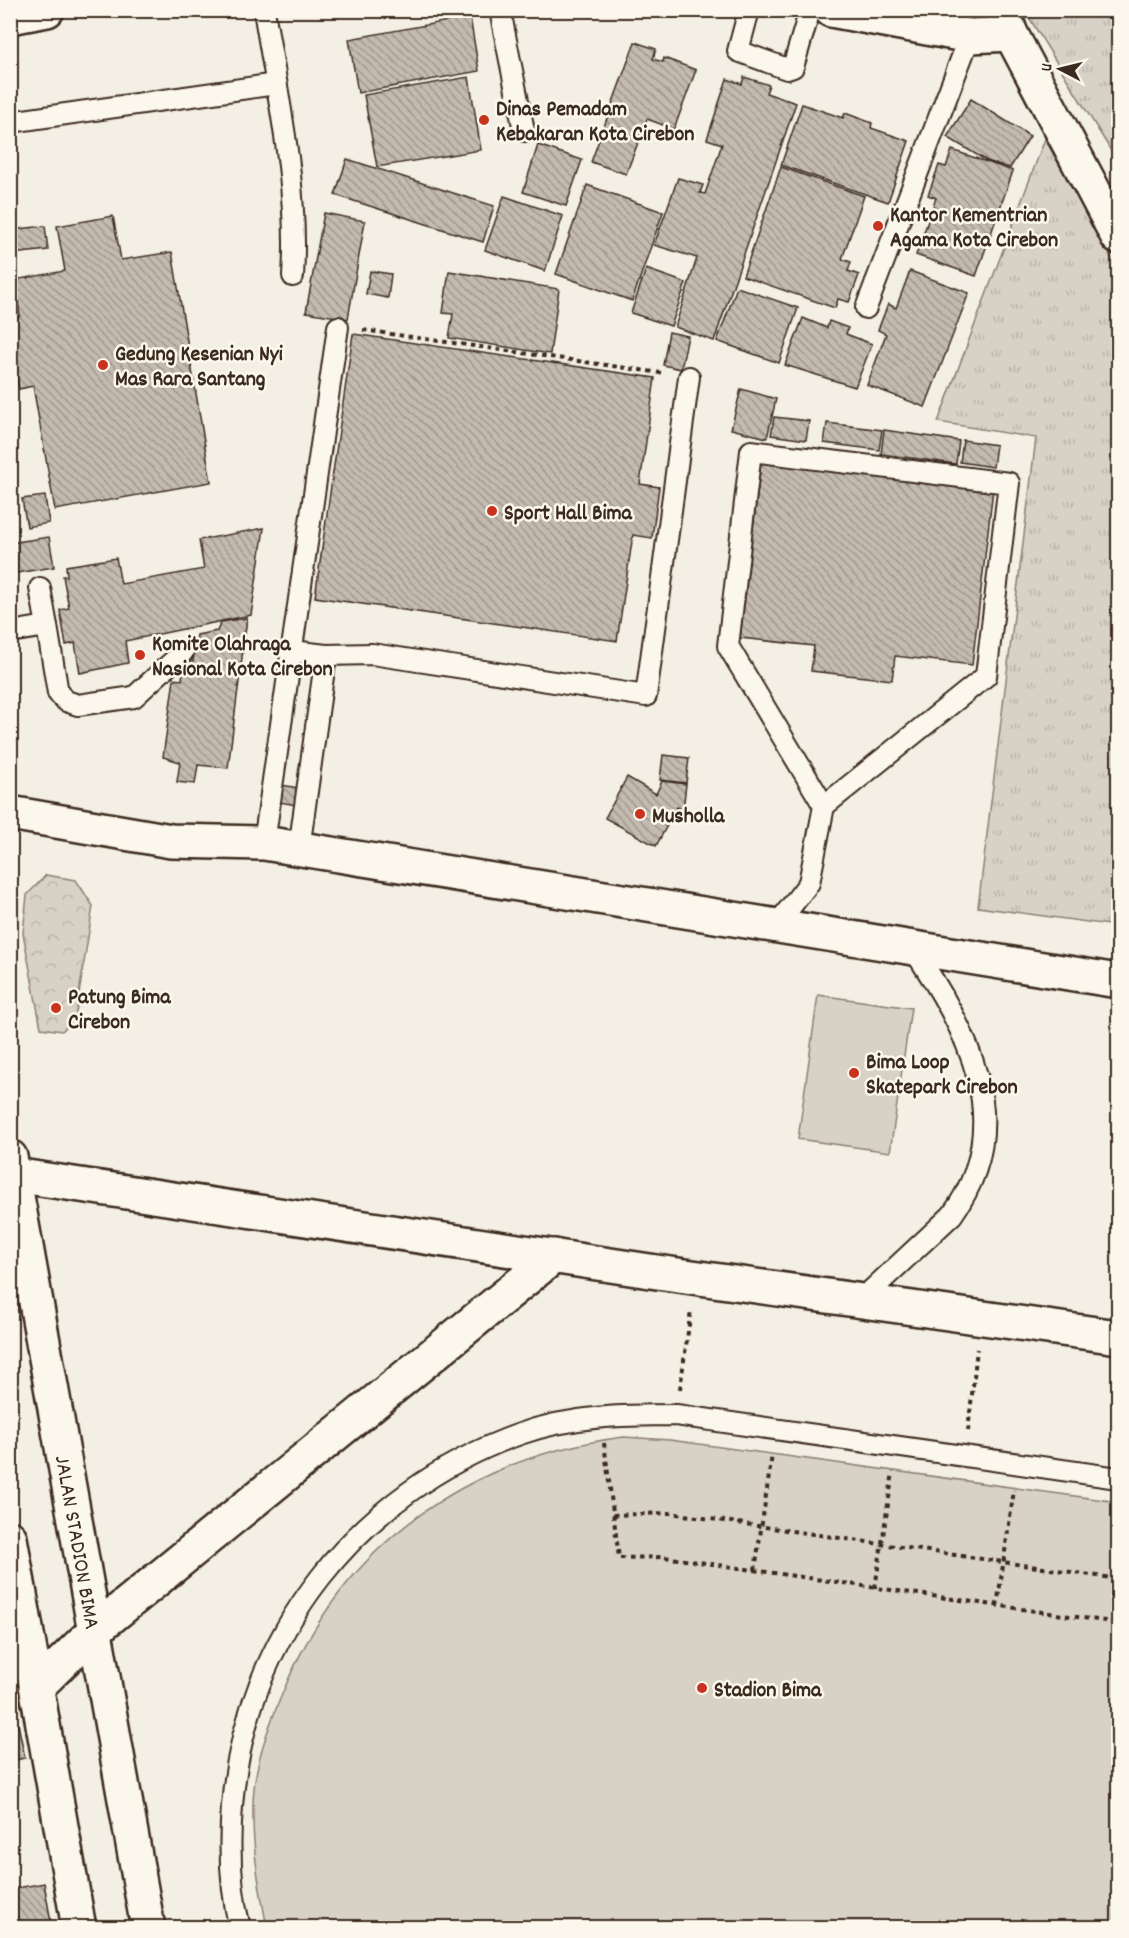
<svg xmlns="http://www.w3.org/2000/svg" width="1129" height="1938" viewBox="0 0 1129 1938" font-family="Dekko,sans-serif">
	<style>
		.grass { fill: url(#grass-tufts); stroke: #8a7e72; stroke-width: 1.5 }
		.park { fill: url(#park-crowns); stroke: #8a7e72; stroke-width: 1.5 }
		.pitch { fill: #d8d1c6; stroke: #8a7e72; stroke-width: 1.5 }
		.building { fill: url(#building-back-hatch); stroke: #3b2a1e; stroke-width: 1.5 }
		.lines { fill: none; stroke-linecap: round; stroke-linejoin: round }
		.service-casing { stroke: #3b2a1e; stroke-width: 24 }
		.minor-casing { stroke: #3b2a1e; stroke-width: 38 }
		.tertiary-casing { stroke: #3b2a1e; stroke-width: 38 }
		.path { stroke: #3b2a1e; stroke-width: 4; stroke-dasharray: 4.5 4.5; stroke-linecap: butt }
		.service { stroke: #fbf7ec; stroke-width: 20 }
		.minor { stroke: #fbf7ec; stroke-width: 33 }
		.tertiary { stroke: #fbf7ec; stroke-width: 33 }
		.poi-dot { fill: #c8321e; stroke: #fbf7ec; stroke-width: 2 }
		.labels { text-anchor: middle; stroke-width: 5; stroke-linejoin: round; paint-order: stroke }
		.poi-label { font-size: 22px; font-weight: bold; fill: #3b2a1e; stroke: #fbf7ec; text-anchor: start }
		.street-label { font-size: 22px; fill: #3b2a1e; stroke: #fbf7ec }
	</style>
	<defs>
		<pattern id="grass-tufts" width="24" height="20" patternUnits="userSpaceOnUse" patternTransform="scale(1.5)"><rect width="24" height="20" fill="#d8d1c6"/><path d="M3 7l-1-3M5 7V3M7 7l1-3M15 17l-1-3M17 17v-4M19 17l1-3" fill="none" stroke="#bab4aa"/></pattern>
		<pattern id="park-crowns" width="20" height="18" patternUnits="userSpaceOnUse" patternTransform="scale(1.5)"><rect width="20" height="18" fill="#d8d1c6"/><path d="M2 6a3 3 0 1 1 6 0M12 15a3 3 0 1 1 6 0" fill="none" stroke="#bab4aa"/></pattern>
		<pattern id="building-back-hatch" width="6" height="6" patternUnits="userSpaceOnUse" patternTransform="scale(1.5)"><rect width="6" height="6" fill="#c3bbb0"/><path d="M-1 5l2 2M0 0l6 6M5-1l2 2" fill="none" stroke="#a0988f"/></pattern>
	</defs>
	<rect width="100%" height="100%" fill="#f3efe4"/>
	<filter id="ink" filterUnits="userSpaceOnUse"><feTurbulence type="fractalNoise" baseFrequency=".0167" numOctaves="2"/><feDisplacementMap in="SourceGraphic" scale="12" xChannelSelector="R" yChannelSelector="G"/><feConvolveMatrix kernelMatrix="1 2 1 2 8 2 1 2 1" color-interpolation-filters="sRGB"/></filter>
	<g filter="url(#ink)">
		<g class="grass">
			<path d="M1025 11H1118V162Z"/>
			<path d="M1045 139 1118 270V911L1116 926 978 907 1036 438 938 422Z"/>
		</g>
		<path class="park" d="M46 875 76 880 93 906 75 1019 62 1031 41 1028 23 933 27 895Z"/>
		<g class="pitch">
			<path d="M818 995 911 1008 890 1152 798 1139Z"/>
			<path d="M624 1437 670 1440 1118 1502V1927H267C259 1887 252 1847 253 1806 253 1768 268 1727 283 1692 343 1545 467 1457 624 1437Z"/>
		</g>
		<g class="building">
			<path d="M470 17 479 71 358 93 349 39Z"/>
			<path d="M635 42 656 49 653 59 663 62 664 58 696 70 674 129 647 119 626 174 591 162Z"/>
			<path d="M469 77 481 150 377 167 364 95Z"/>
			<path d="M744 77 769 85 766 93 796 103 714 341 675 327 697 258 654 245 678 178 703 185 700 193 705 194 722 144 707 139 727 79 742 84Z"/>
			<path d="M971 99 1030 136 1010 168 987 161 947 137Z"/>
			<path d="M802 104 843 118 845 113 872 123 871 128 909 141 888 202 781 165Z"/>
			<path d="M538 145 582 160 566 206 523 192Z"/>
			<path d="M952 150 1013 171 976 276 916 255 936 198 928 195 939 165 946 167Z"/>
			<path d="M347 159 494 206 483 242 335 195Z"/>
			<path d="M781 167 864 196 842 259 851 262 848 271 859 275 849 302 838 299 835 308 743 276Z"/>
			<path d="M587 185 663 212 632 301 556 274Z"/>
			<path d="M504 196 563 216 545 271 485 250Z"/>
			<path d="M324 213 365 221 348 319 306 312Z"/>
			<path d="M113 216 121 260 172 252 211 482 55 510 33 386 19 389 10 343V328L20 315 14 280 65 271 57 226Z"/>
			<path d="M45 226 48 250 12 254 10 230Z"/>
			<path d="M646 269 686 283 671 326 631 313Z"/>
			<path d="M370 271 391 274 388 298 366 294Z"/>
			<path d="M449 271 559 289 550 354 449 338 453 314 443 313Z"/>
			<path d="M910 271 969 293 925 407 867 385 886 334 878 330 888 304 896 308Z"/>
			<path d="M737 287 798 308 779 363 717 341Z"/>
			<path d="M803 318 827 328 829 321 848 328 846 334 872 344 855 387 785 365Z"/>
			<path d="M669 332 688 336 681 369 663 365Z"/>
			<path d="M353 334 655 378 640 484 659 487 652 538 633 535 617 641 315 597Z"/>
			<path d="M741 389 776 399 767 438 731 429Z"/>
			<path d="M774 417 809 421 806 440 771 435Z"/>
			<path d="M827 423 882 430 879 450 824 443Z"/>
			<path d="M884 430 959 441 956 464 881 454Z"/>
			<path d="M963 440 996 445 993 467 960 462Z"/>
			<path d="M761 462 993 489 972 665 895 656 892 680 811 671 814 646 740 638Z"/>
			<path d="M45 496 49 523 27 527 22 499Z"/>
			<path d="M264 528 251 615 125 641 128 663 80 673 75 643 66 645 60 610 69 608 63 576H67L66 566 116 558 121 584 204 569 199 540Z"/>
			<path d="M49 537 54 567 10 574V543Z"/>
			<path d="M247 618 228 768 198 765 195 784 177 782 180 762 163 757 174 679 182 680 184 660 193 661 197 635 217 631 221 622Z"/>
			<path d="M663 755 689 758 686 783 660 780Z"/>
			<path d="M627 777 656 794 662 781 686 784 683 810 677 807 656 846 605 818Z"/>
			<path d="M281 785 299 788 296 805 279 802Z"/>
			<path d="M18 1680 23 1704 10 1706V1681Z"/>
			<path d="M18 1724 25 1758 10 1761V1726Z"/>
			<path d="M44 1883 52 1928H18L11 1889Z"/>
		</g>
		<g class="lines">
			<g class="service-casing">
				<g id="service">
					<path d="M264 10C278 97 299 188 293 276"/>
					<path d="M500 10 524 131"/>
					<path d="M749 10 738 51 787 69 793 67 810 10"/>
					<path d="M10 122 276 84"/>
					<path d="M866 308 970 36"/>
					<path d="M40 588 47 626"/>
					<path d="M10 632 47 626 58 693 66 701 78 705 134 697 183 652"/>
					<path d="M292 651 326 655 372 654 646 696 689 377"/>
					<path d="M264 843 338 327"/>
					<path d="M299 849 326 655"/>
					<path d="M776 926 809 883 824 806 728 646 751 451 1009 483 986 676 824 806"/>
					<path d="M861 1300 952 1215C1019 1123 966 1028 912 947"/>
					<path d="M240 1928C230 1889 229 1845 232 1806 245 1635 359 1491 520 1434 570 1416 623 1415 676 1415L1118 1478"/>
				</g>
			</g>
			<g class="minor-casing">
				<g id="minor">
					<path d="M831 10 970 36 1011 34"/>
					<path d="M1002 10 1011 34 1118 237"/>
					<path d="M10 17 47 10"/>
					<path d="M10 813 171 841 264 843 1118 981"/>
					<path d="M14 1175 650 1271 1118 1337"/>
					<path d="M95 1630 554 1256"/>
				</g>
			</g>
			<g class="tertiary-casing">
				<g id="tertiary">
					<path d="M10 1157 148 1928"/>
					<path d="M10 1538 79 1928"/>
					<path d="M37 1687 95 1630"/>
				</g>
			</g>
			<g class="path">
				<path d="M363 330 661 373"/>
				<path d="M680 1389 691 1310"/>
				<path d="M968 1431 977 1349"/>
				<path d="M604 1443 619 1558 664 1557 1118 1623"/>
				<path d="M613 1515 670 1513 1118 1579"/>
				<path d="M755 1570 772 1455"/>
				<path d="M875 1588 893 1472"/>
				<path d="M997 1606 1014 1490"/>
			</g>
			<use href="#service" class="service"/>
			<use href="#minor" class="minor"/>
			<use href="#tertiary" class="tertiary"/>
		</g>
	</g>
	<g class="poi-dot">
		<circle cx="484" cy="120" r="6"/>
		<circle cx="878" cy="226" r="6"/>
		<circle cx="103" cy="365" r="6"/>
		<circle cx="492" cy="511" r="6"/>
		<circle cx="140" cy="655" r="6"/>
		<circle cx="640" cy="814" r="6"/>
		<circle cx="56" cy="1008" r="6"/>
		<circle cx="854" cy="1073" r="6"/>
		<circle cx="702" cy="1688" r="6"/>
	</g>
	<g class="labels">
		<g class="poi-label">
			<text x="496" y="115">Dinas Pemadam<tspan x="496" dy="25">Kebakaran Kota Cirebon</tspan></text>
			<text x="890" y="221">Kantor Kementrian<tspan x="890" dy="25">Agama Kota Cirebon</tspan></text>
			<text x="115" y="360">Gedung Kesenian Nyi<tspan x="115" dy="25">Mas Rara Santang</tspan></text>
			<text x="504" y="519">Sport Hall Bima</text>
			<text x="152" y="650">Komite Olahraga<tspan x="152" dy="25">Nasional Kota Cirebon</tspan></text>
			<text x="652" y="822">Musholla</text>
			<text x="68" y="1003">Patung Bima<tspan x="68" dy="25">Cirebon</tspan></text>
			<text x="866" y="1068">Bima Loop<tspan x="866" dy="25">Skatepark Cirebon</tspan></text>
			<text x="714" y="1696">Stadion Bima</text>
		</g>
		<g class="street-label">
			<text transform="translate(79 1542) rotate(80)" y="8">JALAN STADION BIMA</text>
		</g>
	</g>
	<rect width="1129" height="1938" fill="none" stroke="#fbf7ec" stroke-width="36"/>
	<rect x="18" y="18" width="1093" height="1902" fill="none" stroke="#3b2a1e" stroke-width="2" filter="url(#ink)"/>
	<g transform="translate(1060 69) rotate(277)" stroke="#fbf7ec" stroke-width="4.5" paint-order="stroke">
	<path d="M0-4.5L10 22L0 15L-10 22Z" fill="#3b2a1e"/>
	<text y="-9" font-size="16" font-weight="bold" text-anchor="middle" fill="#3b2a1e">U</text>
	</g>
</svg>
